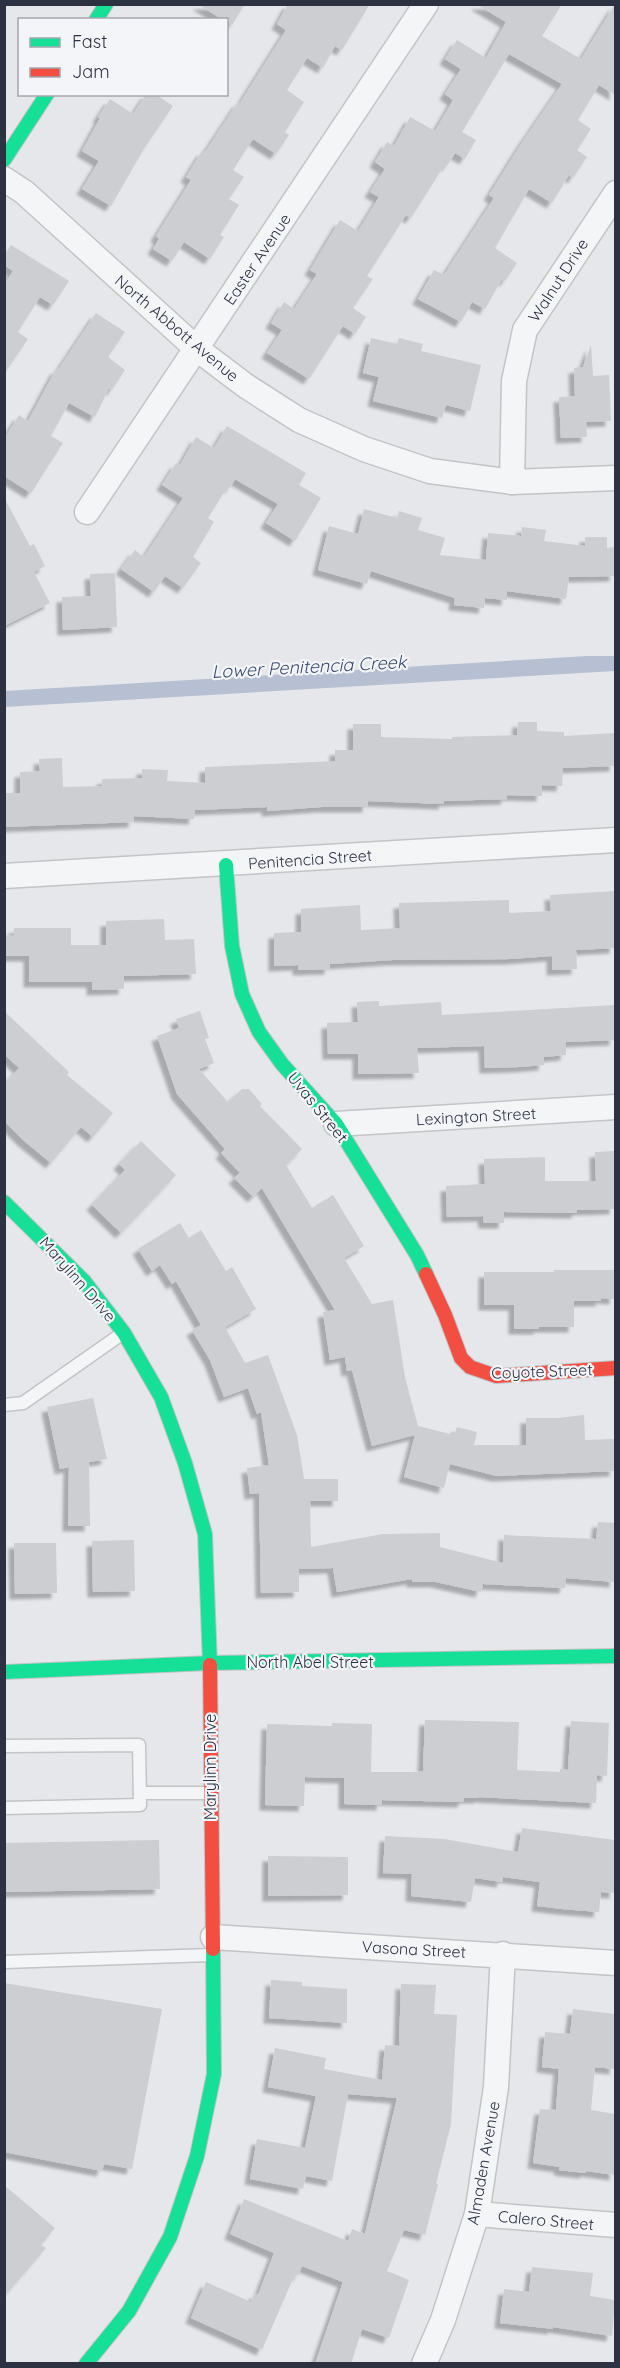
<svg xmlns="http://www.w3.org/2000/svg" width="620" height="2368" viewBox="0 0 620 2368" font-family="Quicksand,sans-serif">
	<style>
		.water { fill: #b7c0d2 }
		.building { fill: #cdced2; filter: url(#shadow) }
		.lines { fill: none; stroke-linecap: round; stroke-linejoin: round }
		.lane-casing { stroke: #c2c4c6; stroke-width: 15 }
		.street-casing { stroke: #c2c4c6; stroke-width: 27 }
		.fast-casing { stroke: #c2c4c6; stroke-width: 16 }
		.jam-casing { stroke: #c2c4c6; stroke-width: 16 }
		.lane { stroke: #f4f5f6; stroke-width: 12 }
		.street { stroke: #f4f5f6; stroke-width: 24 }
		.fast { stroke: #16e098; stroke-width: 14 }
		.jam { stroke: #f24e42; stroke-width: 14 }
		.labels { text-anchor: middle; stroke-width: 4.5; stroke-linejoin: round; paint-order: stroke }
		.street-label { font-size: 16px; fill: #2d3242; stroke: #f4f5f8 }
		.water-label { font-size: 18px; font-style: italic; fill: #3b4c72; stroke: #f4f5f8 }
	</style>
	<defs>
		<filter id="shadow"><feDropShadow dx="-5.5" dy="5.5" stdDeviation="1.5" flood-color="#0004"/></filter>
	</defs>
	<rect width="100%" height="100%" fill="#e5e7ea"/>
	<path class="water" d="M587 656H615V671L5 707V691Z"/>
	<g class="building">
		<path d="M198 4H245L232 25 226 20H223Z"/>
		<path d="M288 4H370L342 50 335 46 323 68 307 58 287 90 304 102 285 132 289 135 276 154 253 139 233 170 244 177 229 199 239 205 220 235 224 237 210 259 184 242 172 261 153 249 159 239 156 236 191 180 186 177 202 151 205 152 238 102 240 103 286 30 277 24Z"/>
		<path d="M476 4H562L542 36 581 59 615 4V95L599 85 578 120 591 129 577 150 587 157 573 178 569 175 552 203 529 189 495 248 517 263 505 281 502 279 485 309 472 302 461 322 418 299 434 270 444 275 494 198 489 195 521 144 562 84 509 54 462 132 476 140 465 159 455 153 447 166 445 164 411 218 406 215 367 276 373 279 353 308 366 317 355 334 343 326 309 379 267 353 282 330 271 323 284 302 294 309 317 274 310 270 340 220 358 231 379 197 370 192 385 169 375 162 387 142 394 146 410 117 435 131 453 100 445 94 461 69 445 59 457 40 486 58 506 22Z"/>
		<path d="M146 94H155L173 106 145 147 111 206 82 189 99 161 82 151 100 118 98 117 110 99 133 114Z"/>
		<path d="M11 245 69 281 53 305 40 297 18 332 28 339 4 374V285L13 271 4 265V256Z"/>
		<path d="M96 313 125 332 108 357 125 370 112 390 109 388 95 417 69 403 51 436 63 443 31 493 4 476V439L19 415 28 421 56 369 58 370Z"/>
		<path d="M371 338 397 344 399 338 423 344 421 351 481 365 470 411 446 405 442 418 373 401 379 377 363 373Z"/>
		<path d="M591 345 593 376 609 375 611 421 586 422 587 437 561 438 559 397 575 396 574 368 583 367Z"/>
		<path d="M227 426 306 473 299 485 321 498 295 541 266 523 278 504 235 479 230 488 228 486 208 518 214 522 193 557 201 563 183 588 165 576 154 592 121 569 135 550 144 557 183 498 162 485 176 463 180 465 196 437 214 448Z"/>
		<path d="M4 497 30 546 34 544 45 566 34 572 50 603 4 626Z"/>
		<path d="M364 509 397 518 399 511 422 518 418 530 445 538 440 555 486 560 488 533 521 536 522 527 546 530 544 541 585 546V537H607V548L615 547V576L569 577 566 599 507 591V600L485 598 484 608 454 605 455 598 371 571 367 584 318 570 329 526 358 534Z"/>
		<path d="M115 573 117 627 63 630 62 597 91 596 90 574Z"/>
		<path d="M518 722H537V731L564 732V736L615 733V766L563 768 562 786 542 785V796L506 795 507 799 444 801V804L368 801V807H321L267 811V807L195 810 194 819 134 816V822L4 827V793H20V772L40 771 39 759 62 758 63 787 102 786V779L142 778V769L168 770 167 781 205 783V767L335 761V750H353V724H381V737L452 739V737L517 735Z"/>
		<path d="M615 891V948L576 950 577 969 552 970V956L510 959 392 960 330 964V969L298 970V965L274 966V933L301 932V909L360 905 361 930 400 928 399 903 509 900V913L551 911 550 895Z"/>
		<path d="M164 919 165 940 194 939 196 974 124 976V989L92 990V982H29V956H4V935L14 936V928H71V945H106V921Z"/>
		<path d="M379 1001V1006L441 1002 442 1015 615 1005V1040L566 1042V1055L544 1057V1065L519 1067 485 1068 484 1046 417 1048 419 1073 358 1074V1054H328L327 1023 358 1022 357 1002Z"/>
		<path d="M4 1011 69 1072 67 1075 113 1113 93 1137 81 1127 51 1163 23 1140 4 1121V1084L19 1068 4 1054Z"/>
		<path d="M200 1011 209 1038 205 1039 214 1063 199 1069 228 1102 242 1089H249L262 1104 260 1106 302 1149 286 1165 312 1208 333 1195 364 1246 344 1258 372 1304 393 1300 405 1377 418 1426 454 1435 457 1427 477 1432 474 1445H526V1418H558L584 1415 585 1440 614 1439 615 1471 497 1476 450 1464 444 1488 404 1477 415 1435 372 1446 352 1370 347 1371 345 1357 330 1360 323 1312 335 1310 262 1188 253 1197 234 1178 240 1173 221 1153 225 1149 177 1094 157 1036 179 1028 176 1019Z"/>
		<path d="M141 1141 176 1175 121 1233 92 1205 125 1170 119 1164Z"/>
		<path d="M615 1151V1209L577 1210V1213L504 1212V1223H484L483 1216 447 1217 446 1186 485 1184 484 1159 545 1157V1181H596L595 1152Z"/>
		<path d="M180 1223 189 1238 201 1230 226 1271 232 1267 256 1309 225 1327 245 1363 268 1355 297 1435 304 1479H338V1501H310L311 1547 383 1534 440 1533V1547L503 1563 504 1535 596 1539 598 1522 615 1523V1582L566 1578 565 1588 483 1584 481 1592 436 1582H412V1579L337 1592 333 1568 299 1569V1592L261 1593 259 1493 250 1494 247 1468 269 1465 261 1412 257 1414 248 1388 224 1397 210 1360 192 1330 201 1325 176 1281 172 1284 160 1265 152 1271 138 1249Z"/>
		<path d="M554 1270H615V1299L601 1298V1301H574V1327H539V1329H514V1305H484V1272H554Z"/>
		<path d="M93 1398 107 1459 89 1462 90 1526H68L69 1467 60 1469 47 1407Z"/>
		<path d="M134 1540 135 1591 93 1592 92 1541Z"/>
		<path d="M14 1543H56L57 1593 15 1594Z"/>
		<path d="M425 1720 519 1722 517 1770 560 1772V1769L568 1770 571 1721 609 1723 607 1776 597 1775 596 1803 479 1797V1798H464L463 1802 382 1800V1805L344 1804V1778L305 1777 304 1806 265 1805 267 1724 332 1726V1723L372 1724 371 1772H415L423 1771Z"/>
		<path d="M522 1828 615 1840V1893L601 1892 599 1912 562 1909 537 1906 540 1882 503 1877 502 1882 475 1878 471 1902 411 1896 412 1874 383 1873 385 1836 444 1839 518 1852Z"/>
		<path d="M159 1840 160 1889 4 1892V1843Z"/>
		<path d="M268 1856 348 1857V1895L268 1896Z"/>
		<path d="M271 1980 302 1982V1986L347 1989V2023L269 2018Z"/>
		<path d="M4 1983 162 2009 132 2169 104 2164 102 2171 4 2152Z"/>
		<path d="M401 1984 436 1985 434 2014 457 2015 451 2124 436 2184H438L425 2235 404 2230 387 2271 409 2280 389 2338 362 2329 351 2364H315L343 2282 302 2266 298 2276 295 2274 262 2350 191 2318 206 2282 251 2302 255 2293 258 2295 274 2253 230 2234 244 2199 348 2241 352 2229 365 2234 397 2098 348 2094 332 2181 306 2176 303 2189 250 2179 257 2139 305 2148 316 2096 268 2087 275 2048 326 2058 324 2069 382 2080 385 2045 399 2046Z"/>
		<path d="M573 2009 615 2014V2069L595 2067 591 2110 615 2114V2175L586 2171 585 2173 559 2170 560 2167 533 2163 540 2109 556 2110 559 2069 542 2067 545 2032 570 2034Z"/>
		<path d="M4 2185 55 2228 41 2245 46 2248 4 2297Z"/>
		<path d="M532 2267 593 2273 590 2296 615 2300 612 2336 553 2327V2329L500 2323 504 2289 529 2292Z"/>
	</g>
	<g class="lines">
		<g class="lane-casing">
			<g id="lane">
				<path d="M4 1405 23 1403 123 1333"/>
				<path d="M4 1746 139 1745 140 1805 4 1808"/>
				<path d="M140 1793H210"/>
				<path d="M4 1962 210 1955"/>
			</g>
		</g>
		<g class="street-casing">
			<g id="street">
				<path d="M4 179 24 192 197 349 246 386 299 420 364 449 430 471 512 482 616 478"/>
				<path d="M512 482 514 381 525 330 616 193"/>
				<path d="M87 512 426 4"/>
				<path d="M4 876 616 840"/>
				<path d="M336 1124 616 1107"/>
				<path d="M213 1937 616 1963"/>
				<path d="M477 2214 616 2225"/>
				<path d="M424 2364 443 2320 477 2214 496 2087 503 1954"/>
			</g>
		</g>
		<g class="fast-casing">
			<g id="fast">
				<path d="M96 20 106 4"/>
				<path d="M4 160 47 94"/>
				<path d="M226 865 232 946 242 994 259 1032 282 1064 336 1124 417 1255 426 1274"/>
				<path d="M4 1202 84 1281 124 1333 161 1397 185 1463 205 1534 210 1665"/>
				<path d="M4 1672 210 1663 616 1656"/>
				<path d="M86 2364 129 2311 170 2237 197 2156 214 2074 213 1949"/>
			</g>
		</g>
		<g class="jam-casing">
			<g id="jam">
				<path d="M426 1274 445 1315 461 1358 470 1367 496 1376 616 1368"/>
				<path d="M210 1665 213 1949"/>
			</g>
		</g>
		<use href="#lane" class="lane"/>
		<use href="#street" class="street"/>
		<use href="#fast" class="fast"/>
		<use href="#jam" class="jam"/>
	</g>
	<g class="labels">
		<g class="street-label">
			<text transform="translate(257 259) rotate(-56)" y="6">Easter Avenue</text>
			<text transform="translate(558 280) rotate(-57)" y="6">Walnut Drive</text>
			<text transform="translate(177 328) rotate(40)" y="6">North Abbott Avenue</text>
			<text transform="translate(310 859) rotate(-4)" y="6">Penitencia Street</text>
			<text transform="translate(318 1107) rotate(51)" y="6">Uvas Street</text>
			<text transform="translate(476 1116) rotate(-3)" y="6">Lexington Street</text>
			<text transform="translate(78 1279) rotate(49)" y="6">Marylinn Drive</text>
			<text transform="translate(542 1371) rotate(-2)" y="6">Coyote Street</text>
			<text x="310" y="1668">North Abel Street</text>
			<text transform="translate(210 1767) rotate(-90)" y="6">Marylinn Drive</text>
			<text transform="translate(414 1949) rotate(3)" y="6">Vasona Street</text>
			<text transform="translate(483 2163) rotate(-80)" y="6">Almaden Avenue</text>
			<text transform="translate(546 2220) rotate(5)" y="6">Calero Street</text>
		</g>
		<g class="water-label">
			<text transform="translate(309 667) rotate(-3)" y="6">Lower Penitencia Creek</text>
		</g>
	</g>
	<rect width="620" height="2368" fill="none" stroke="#2d3242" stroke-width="12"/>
	<rect x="18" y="18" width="210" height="78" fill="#f4f5f8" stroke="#a4a7af" stroke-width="1.5"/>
	<rect x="30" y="38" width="30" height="9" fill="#16e098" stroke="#a4a7af" stroke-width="1.5"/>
	<text x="72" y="48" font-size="18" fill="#2d3242">Fast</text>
	<rect x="30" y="68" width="30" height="9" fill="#f24e42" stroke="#a4a7af" stroke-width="1.5"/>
	<text x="72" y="78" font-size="18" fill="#2d3242">Jam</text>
</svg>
